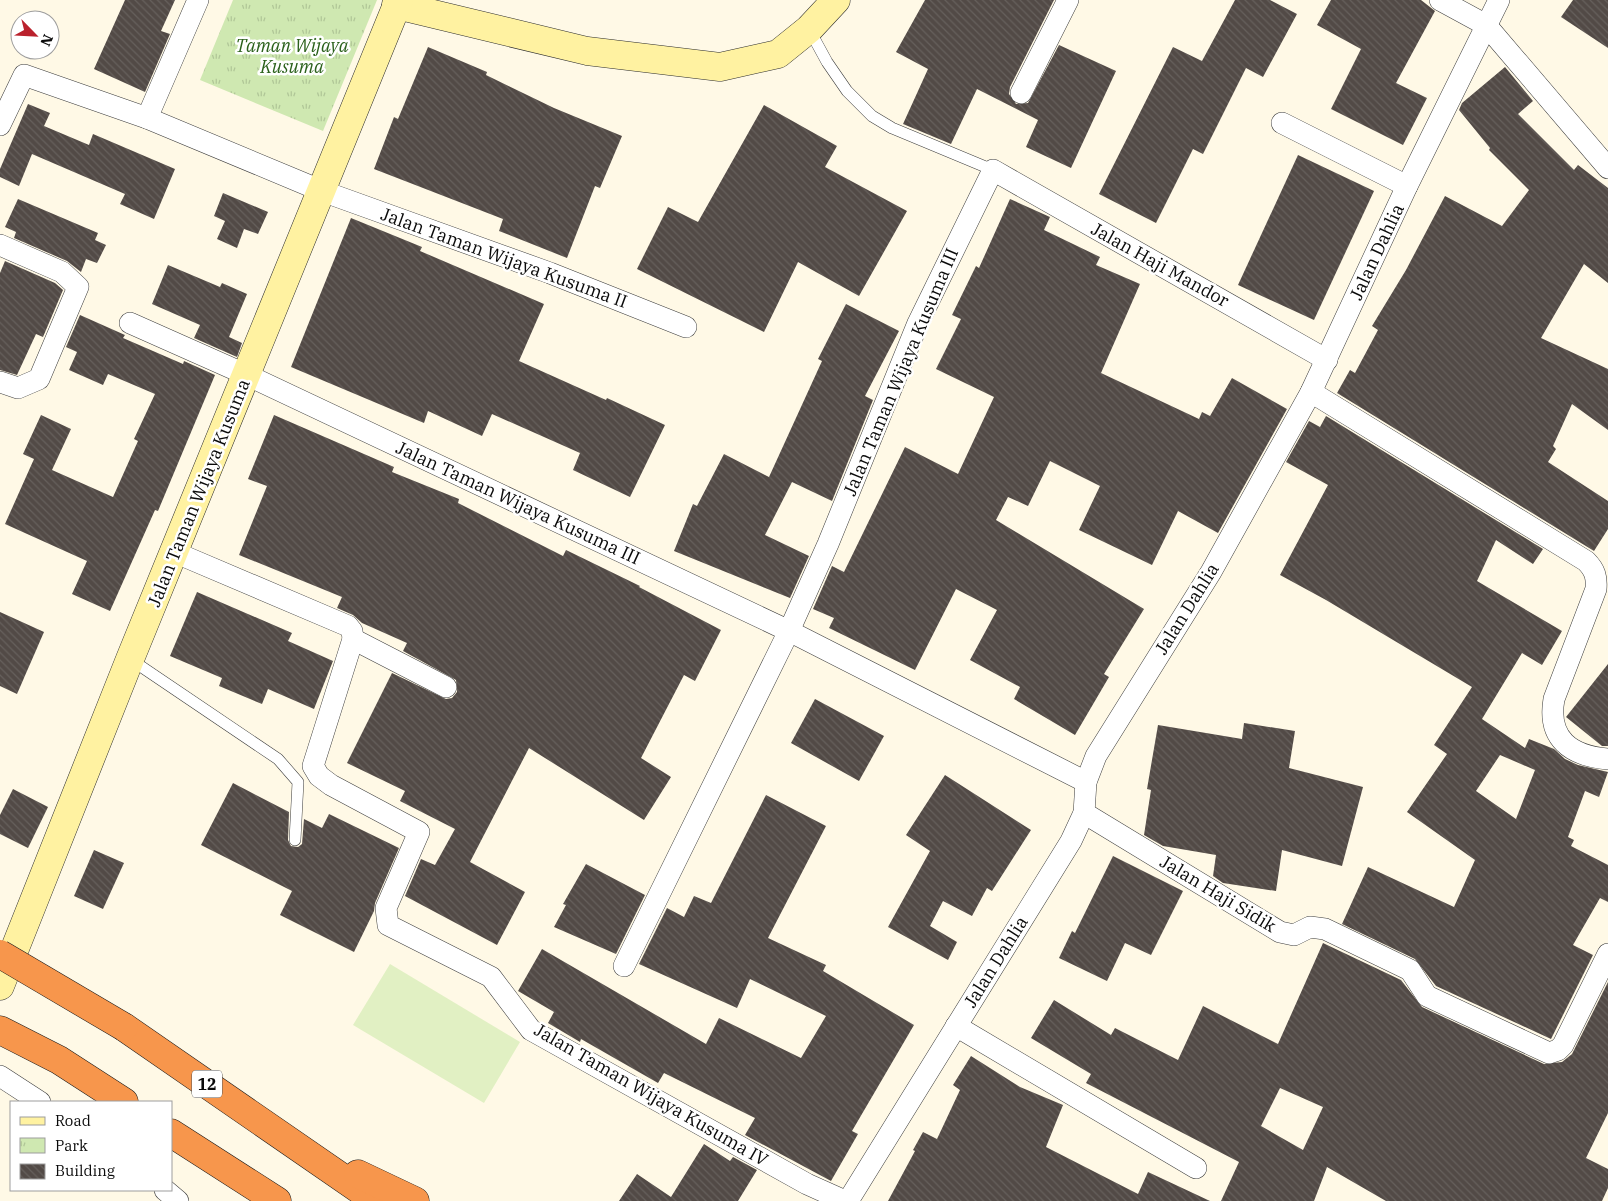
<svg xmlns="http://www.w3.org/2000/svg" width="1608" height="1201" viewBox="0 0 1608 1201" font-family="'IBM Plex Serif',serif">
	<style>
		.park { fill: url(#park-tufts) }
		.pitch { fill: #e1f0c3 }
		.building { fill: url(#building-back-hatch); fill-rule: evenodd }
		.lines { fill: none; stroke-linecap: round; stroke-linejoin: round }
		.lane-casing { stroke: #3d3d3d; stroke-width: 12 }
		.street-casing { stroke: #3d3d3d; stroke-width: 22 }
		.secondary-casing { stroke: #2c2c2c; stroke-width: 29 }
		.highway-casing { stroke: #1b1b1b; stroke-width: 29 }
		.lane { stroke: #fff; stroke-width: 11 }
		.street { stroke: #fff; stroke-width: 21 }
		.secondary { stroke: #fff2a1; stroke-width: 28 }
		.highway { stroke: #f7964c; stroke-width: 28 }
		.highway-bridge-casing { stroke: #1b1b1b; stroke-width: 29; stroke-linecap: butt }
		.highway-bridge { stroke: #f7964c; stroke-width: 28 }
		.labels { text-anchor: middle; stroke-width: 5; stroke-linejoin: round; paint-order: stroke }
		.shield { fill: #fff; stroke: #545454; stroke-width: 1 }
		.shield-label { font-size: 16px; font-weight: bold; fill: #0a0a0a }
		.park-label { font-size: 18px; font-style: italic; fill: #2b611b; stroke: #fff }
		.street-label { font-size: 18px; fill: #0a0a0a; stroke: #fff }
	</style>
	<defs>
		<pattern id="park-tufts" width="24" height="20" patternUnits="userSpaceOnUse" patternTransform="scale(1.25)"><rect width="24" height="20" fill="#cfe8b1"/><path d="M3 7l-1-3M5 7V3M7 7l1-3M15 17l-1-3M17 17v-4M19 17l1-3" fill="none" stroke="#b0c697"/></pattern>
		<pattern id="building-back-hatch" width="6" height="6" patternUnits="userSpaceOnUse" patternTransform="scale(1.25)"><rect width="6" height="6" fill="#524a46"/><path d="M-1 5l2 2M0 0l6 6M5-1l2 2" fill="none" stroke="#66605c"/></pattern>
	</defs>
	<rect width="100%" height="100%" fill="#fff9e6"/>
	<path class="park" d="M233 0H377L323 131 200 80Z"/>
	<path class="pitch" d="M390 964 520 1042 484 1103 353 1025Z"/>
	<g class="building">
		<path d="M125 0H175L161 31 170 34 145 92 94 69Z"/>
		<path d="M925 0H1054L1010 87 1009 94 1016 104 1028 103 1059 45 1116 71 1071 168 1026 147 1038 120 977 89 951 144 903 124 928 69 896 52Z"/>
		<path d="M1235 0H1270L1297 14 1263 77 1246 68 1203 154 1193 149 1156 223 1099 194 1173 47 1202 61Z"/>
		<path d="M1331 0H1421L1435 11 1396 83 1427 98 1403 145 1331 109 1361 49 1317 25Z"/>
		<path d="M1573 0H1608V48L1561 17Z"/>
		<path d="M428 47 487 72 486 75 554 108 622 136 600 188 595 186 567 258 499 231 503 219 374 169 394 117 398 119Z"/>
		<path d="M1505 67 1533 101 1518 114 1574 170 1578 165 1608 188V283L1584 264 1541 338 1608 369V430L1572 404 1553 446 1556 449 1548 462 1608 501V529L1594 551 1337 393 1350 370 1355 373 1378 330 1372 326 1406 270 1445 196 1502 226 1529 190 1489 150 1490 148 1459 110 1462 103Z"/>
		<path d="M28 104 50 113 44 126 89 145 93 134 175 169 154 219 120 204 125 194 32 154 19 186 0 177V169Z"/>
		<path d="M764 105 837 146 825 167 907 211 859 296 798 262 764 332 637 269 668 207 698 222Z"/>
		<path d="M1298 155 1374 191 1314 320 1238 285Z"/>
		<path d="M223 193 268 212 258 234 244 229 237 248 217 239 225 221 214 216Z"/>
		<path d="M18 199 98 233 95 240 106 245 97 263 86 259 81 272 67 261 14 238 16 232 5 227Z"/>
		<path d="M1010 199 1050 217 1044 230 1100 257 1096 265 1140 284 1101 373 1199 419 1202 412 1210 416 1232 378 1287 409 1218 533 1178 511 1152 565 1079 530 1100 486 1050 461 1028 506 1008 497 996 520 1144 609 1104 674 1109 677 1075 735 1014 699 1020 687 970 660 997 610 956 589 915 670 829 628 834 618 813 609 832 566 844 572 905 447 958 474 994 397 936 369 961 319 952 315 976 266 979 268Z"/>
		<path d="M351 218 422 247 420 251 544 304 519 361 606 400 607 398 665 425 630 497 573 470 580 453 492 414 482 436 428 411 424 423 291 367Z"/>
		<path d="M5 261 55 283 63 290 43 337 36 334 17 375 0 370V273Z"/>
		<path d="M168 265 220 287 222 283 247 294 229 337 242 343 237 357 194 338 200 325 152 304Z"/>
		<path d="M846 304 899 331 865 396 873 400 832 501 792 482 765 535 809 556 790 598 674 551 693 504 697 506 724 454 769 477 822 361 818 359Z"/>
		<path d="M80 315 125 335 123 338 183 364 184 361 215 375 158 511 155 510 110 611 72 594 87 561 5 524 34 459 23 454 41 415 71 429 52 470 113 497 138 441 134 439 155 394 108 374 103 385 69 370 77 352 66 347Z"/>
		<path d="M274 415 394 467 392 472 459 499 458 503 563 556 566 550 640 586 639 587 721 630 695 681 684 675 641 758 671 777 644 820 529 748 470 862 525 892 497 945 405 896 421 859 435 865 455 829 400 801 405 791 347 763 392 673 446 699 452 698 457 692 456 680 403 651 407 643 362 623 353 615 337 608 342 597 239 555 267 486 248 479Z"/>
		<path d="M1326 416 1543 549 1533 564 1496 540 1477 581 1562 631 1542 665 1522 653 1482 719 1525 748 1529 739 1554 749 1565 759 1578 765 1608 772 1599 797 1585 791 1568 837 1574 840 1571 846 1608 865V902L1600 898 1573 945 1593 955 1551 1039 1436 986 1415 959 1342 924 1368 867 1454 907 1475 860 1407 812 1447 754 1434 745 1472 687 1326 600 1280 575 1328 485 1286 462 1309 421 1320 427ZM1500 755 1535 770 1516 819 1476 791Z"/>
		<path d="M197 592 292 633 288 641 333 661 314 709 268 689 262 704 219 686 222 678 170 656Z"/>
		<path d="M0 612 44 632 17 694 0 686Z"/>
		<path d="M1608 664V746H1602L1566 717Z"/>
		<path d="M815 699 884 736 859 781 791 743Z"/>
		<path d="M1244 723 1295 731 1289 768 1363 787 1342 866 1282 850 1276 891 1223 883 1213 876 1216 855 1163 846 1144 835 1151 790 1147 789 1158 725 1242 739Z"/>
		<path d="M945 775 1031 830 992 891 987 888 972 916 943 901 930 926 957 942 948 960 888 927 930 851 906 835Z"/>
		<path d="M233 783 289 812 288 840 291 846 298 847 302 844 304 819 322 828 329 814 399 848 375 903 374 911 354 952 280 915 292 891 201 845Z"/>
		<path d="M13 789 48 807 28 848 0 834V815Z"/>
		<path d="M766 795 826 826 768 938 826 965 823 971 914 1025 852 1131 858 1134 831 1181 745 1135 755 1118 664 1073 658 1083 581 1039 580 1042 548 1023 554 1012 518 991 542 949 706 1044 719 1018 801 1058 826 1016 750 979 737 1008 639 964 667 908 684 917 694 896 711 903Z"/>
		<path d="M94 850 124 863 103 909 74 896Z"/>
		<path d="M1113 856 1183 891 1151 955 1125 943 1107 981 1059 958 1072 931 1075 933Z"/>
		<path d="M586 864 645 895 616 954 554 927 566 905 563 904Z"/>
		<path d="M1323 943 1401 980 1422 1007 1544 1064 1562 1062 1572 1054 1608 982V1113L1586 1158 1608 1169V1188L1602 1201H1386L1327 1167 1314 1201H1221L1239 1162 1086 1083 1091 1074 1031 1038 1054 1000 1111 1035 1115 1028 1178 1060 1203 1006 1278 1044ZM1280 1088 1323 1107 1303 1150 1261 1126Z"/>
		<path d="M971 1056 1020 1087 1063 1105 1046 1147 1138 1194 1148 1172 1210 1201H888L915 1151 913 1150 923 1132 937 1139 960 1090 953 1085Z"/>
		<path d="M704 1144 730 1161 733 1157 757 1170 738 1201H619L637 1174 671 1197Z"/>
	</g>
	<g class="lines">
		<g class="lane-casing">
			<g id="lane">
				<path d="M809 29 827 62 847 91 872 116 892 128 993 170"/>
				<path d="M130 659 278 759 298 782 295 840"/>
			</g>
		</g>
		<g class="street-casing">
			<g id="street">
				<path d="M1440 0 1486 25 1608 168"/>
				<path d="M1021 93 1068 0"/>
				<path d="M147 118 198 0"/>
				<path d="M1282 123 1407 186"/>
				<path d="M0 125 24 75 147 118 322 191 550 273 686 327"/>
				<path d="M0 245 62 272 78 287 39 379 18 388 0 382"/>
				<path d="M130 323 247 375 789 631 1086 782"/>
				<path d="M1311 392 1586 561C1595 570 1597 577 1596 589L1554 699C1547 739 1571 756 1608 759"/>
				<path d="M174 552 348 626 352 631 353 639 313 766 319 776 331 785 419 832 386 908 388 925 491 977 531 1030 807 1184 845 1201"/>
				<path d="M353 639 446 687"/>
				<path d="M1084 813 1280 932 1294 935 1310 927 1325 929 1410 970 1427 996 1549 1053 1558 1050 1563 1045 1608 954"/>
				<path d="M624 966 789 631 828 544 918 323 993 170 1327 360"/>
				<path d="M956 1026 1196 1168"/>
				<path d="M0 1076 40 1102"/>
				<path d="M165 1190 178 1201"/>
				<path d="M848 1201 1071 841 1084 813 1086 782 1096 756 1211 572 1311 392 1407 186 1499 0"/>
			</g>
		</g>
		<g class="secondary-casing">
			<g id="secondary">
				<path d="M396 5 587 51 720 67 778 54 809 29 836 0"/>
				<path d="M0 986 130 659 399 0"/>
			</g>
		</g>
		<g class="highway-casing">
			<g id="highway">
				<path d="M124 1027 376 1201"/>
				<path d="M0 1030 59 1060 124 1102"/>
				<path d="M171 1133 277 1201"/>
				<path d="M358 1174 415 1201"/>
			</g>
		</g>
		<use href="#lane" class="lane"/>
		<use href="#street" class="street"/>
		<use href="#secondary" class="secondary"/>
		<use href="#highway" class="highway"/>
		<g class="highway-bridge-casing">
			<path id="highway-bridge" d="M0 954 124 1027"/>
		</g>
		<use href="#highway-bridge" class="highway-bridge"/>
	</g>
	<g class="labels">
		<rect class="shield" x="192" y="1070.5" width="30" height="27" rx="4"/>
		<g class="shield-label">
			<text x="207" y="1090">12</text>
		</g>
		<g class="park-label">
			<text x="292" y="52">Taman Wijaya<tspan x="292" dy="21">Kusuma</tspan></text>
		</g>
		<g class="street-label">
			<text transform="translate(1377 252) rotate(-65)" y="6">Jalan Dahlia</text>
			<text transform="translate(504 258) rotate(20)" y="6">Jalan Taman Wijaya Kusuma II</text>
			<text transform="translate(1160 265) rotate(29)" y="6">Jalan Haji Mandor</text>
			<text transform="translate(901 372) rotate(-67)" y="6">Jalan Taman Wijaya Kusuma III</text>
			<text transform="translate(199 493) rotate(-68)" y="6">Jalan Taman Wijaya Kusuma</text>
			<text transform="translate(518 503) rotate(25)" y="6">Jalan Taman Wijaya Kusuma III</text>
			<text transform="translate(1187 609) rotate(-58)" y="6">Jalan Dahlia</text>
			<text transform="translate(1218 894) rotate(31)" y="6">Jalan Haji Sidik</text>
			<text transform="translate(996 962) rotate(-58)" y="6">Jalan Dahlia</text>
			<text transform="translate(651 1095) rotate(30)" y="6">Jalan Taman Wijaya Kusuma IV</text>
		</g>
	</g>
	<rect x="10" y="1101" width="162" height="90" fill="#ffffff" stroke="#9d9d9d"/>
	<rect x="20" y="1117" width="25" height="8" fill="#fff2a1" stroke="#9d9d9d"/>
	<text x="55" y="1126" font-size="15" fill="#0a0a0a">Road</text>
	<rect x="20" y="1138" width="25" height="15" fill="url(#park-tufts)" stroke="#9d9d9d"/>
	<text x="55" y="1151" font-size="15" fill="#0a0a0a">Park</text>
	<rect x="20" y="1164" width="25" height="15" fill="url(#building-back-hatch)" stroke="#9d9d9d"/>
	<text x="55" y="1176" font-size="15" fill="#0a0a0a">Building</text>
	<g transform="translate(35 35) rotate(114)"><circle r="24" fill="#ffffff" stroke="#9d9d9d"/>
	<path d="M0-4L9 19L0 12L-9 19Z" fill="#ba212c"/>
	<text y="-8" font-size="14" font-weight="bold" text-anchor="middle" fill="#0a0a0a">N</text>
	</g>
</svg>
